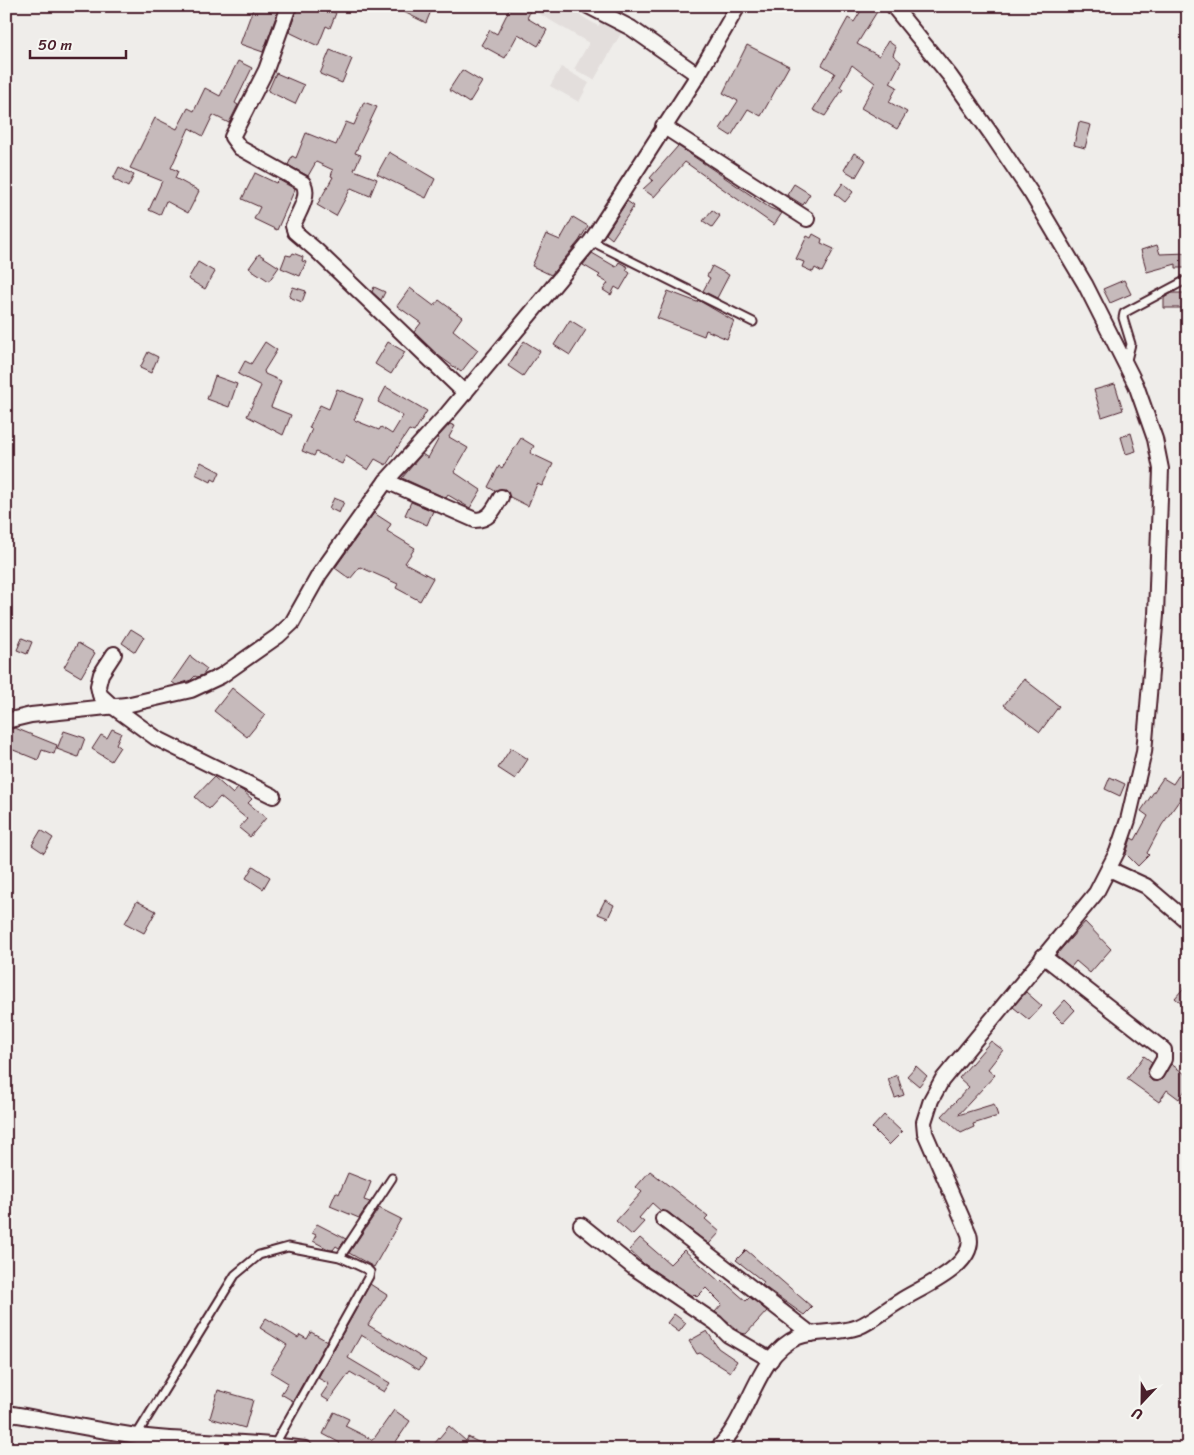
<svg xmlns="http://www.w3.org/2000/svg" width="1194" height="1455" viewBox="0 0 1194 1455" font-family="Sriracha,sans-serif">
	<style>
		.built { fill: #e3dedc }
		.building { fill: #c6babb; stroke: #4a1f2b }
		.lines { fill: none; stroke-linecap: round; stroke-linejoin: round }
		.lane-casing { stroke: #4a1f2b; stroke-width: 11 }
		.street-casing { stroke: #4a1f2b; stroke-width: 18 }
		.lane { stroke: #f6f6f2; stroke-width: 7 }
		.street { stroke: #f6f6f2; stroke-width: 14 }
	</style>
	<rect width="100%" height="100%" fill="#efedea"/>
	<filter id="ink" filterUnits="userSpaceOnUse"><feTurbulence type="fractalNoise" baseFrequency=".02" numOctaves="2"/><feDisplacementMap in="SourceGraphic" scale="10" xChannelSelector="R" yChannelSelector="G"/><feConvolveMatrix kernelMatrix="1 2 1 2 8 2 1 2 1" color-interpolation-filters="sRGB"/></filter>
	<g filter="url(#ink)">
		<g class="built">
			<path d="M533 6H565L598 26 603 18 623 30 594 80 574 69 589 43 531 9Z"/>
			<path d="M561 67 589 83 579 102 550 86Z"/>
		</g>
		<g class="building">
			<path d="M254 6H280L263 52 240 44Z"/>
			<path d="M298 6H319L336 13 330 28 326 26 318 46 289 32Z"/>
			<path d="M392 6H433L426 23Z"/>
			<path d="M511 6H520L530 12 527 18 547 30 538 46 518 34 505 58 481 45 490 30 497 34Z"/>
			<path d="M854 6H878V10L857 44 879 56 888 41 896 47 893 55 901 62 890 83 897 87 889 102 907 112 897 129 861 108 875 83 852 65 840 87 843 89 825 116 813 110 835 73 822 65 848 18 854 22 861 11Z"/>
			<path d="M747 45 789 66 761 116 748 109 731 136 720 129 738 101 723 93Z"/>
			<path d="M330 50 352 59 342 83 320 74Z"/>
			<path d="M238 61 252 68 235 103 238 105 229 123 213 115 203 136 189 128 171 168 178 171 175 178 199 191 188 213 166 201 160 215 149 210 162 181 130 168 155 118 177 129 188 108 194 111 205 88 220 96Z"/>
			<path d="M462 70 482 82 469 103 449 90Z"/>
			<path d="M276 73 304 85 295 104 268 91Z"/>
			<path d="M364 102 377 107 355 153 361 155 354 170 377 179 370 196 351 188 336 216 317 205 333 177 331 176 333 170 316 162 308 176 288 165 292 156 296 158 306 133 336 145 346 122 354 125Z"/>
			<path d="M1079 122 1091 125 1085 148 1074 145Z"/>
			<path d="M678 146 770 208 782 213 774 225 685 162 654 197 643 189 653 180 650 178Z"/>
			<path d="M389 152 435 179 426 198 377 174Z"/>
			<path d="M854 153 866 160 856 177 844 170Z"/>
			<path d="M119 167 134 175 128 187 113 179Z"/>
			<path d="M255 173 276 183 279 180 295 189 277 230 254 219 260 207 242 199Z"/>
			<path d="M843 183 853 192 845 202 835 194Z"/>
			<path d="M794 184 810 194 803 205 787 195Z"/>
			<path d="M627 201 634 206 612 239 606 234Z"/>
			<path d="M712 210 720 216 712 227 703 221Z"/>
			<path d="M573 217 588 226 579 241 551 275 532 266 546 234 560 240Z"/>
			<path d="M813 234 822 239 821 243 834 249 822 272 815 268 813 272 802 267 804 262 796 259 807 236 811 238Z"/>
			<path d="M1157 245 1160 254 1188 253V268H1176V264L1147 272 1141 250Z"/>
			<path d="M293 253 303 257 302 261 306 262 300 276 281 268 286 255 291 256Z"/>
			<path d="M592 253 616 267 619 262 628 267 626 270 630 273 620 290 615 287 611 295 603 290 608 283 598 277 600 275 583 265Z"/>
			<path d="M259 254 279 267 269 281 249 268Z"/>
			<path d="M198 262 215 272 205 289 188 279Z"/>
			<path d="M712 266 729 275 717 298 703 291 710 278 707 276Z"/>
			<path d="M1124 280 1131 294 1110 303 1103 289Z"/>
			<path d="M293 287 306 291 302 302 289 297Z"/>
			<path d="M374 287 385 292 381 300 372 292Z"/>
			<path d="M410 288 434 306 439 300 462 317 453 330 478 350 461 372 435 353 414 332 421 323 397 306Z"/>
			<path d="M668 291 697 302 698 300 734 321 727 339 706 330 704 336 657 318Z"/>
			<path d="M1172 293H1188V308H1164V298Z"/>
			<path d="M570 320 586 330 570 355 554 345Z"/>
			<path d="M524 341 540 351 523 376 508 366Z"/>
			<path d="M265 342 277 350 264 371 265 374 281 381 271 407 291 415 283 435 247 416 261 386 238 374 245 361 251 364Z"/>
			<path d="M388 342 405 352 391 374 375 364Z"/>
			<path d="M148 352 158 357 151 373 140 368Z"/>
			<path d="M215 376 237 384 229 407 207 399Z"/>
			<path d="M1115 384 1123 410 1102 417 1094 390Z"/>
			<path d="M386 387 427 411 414 432 409 430 386 465 375 459 368 470 346 456 342 464 316 452 314 456 302 451 312 429 309 428 320 405 329 409 337 389 363 399 354 420 379 430 381 427 392 434 403 416 378 402Z"/>
			<path d="M450 424 455 426 449 437 468 448 454 472 481 490 470 508 448 495 446 498 402 478 422 454 428 458 439 438 438 437Z"/>
			<path d="M1131 433 1136 451 1126 454 1121 437Z"/>
			<path d="M521 438 534 446 530 453 553 464 542 486 537 484 528 506 510 497 505 489 495 491 488 487 499 466 502 468Z"/>
			<path d="M201 462 220 472 216 481 212 479 211 482 195 474Z"/>
			<path d="M334 498 344 502 339 513 329 508Z"/>
			<path d="M411 502 433 511 427 525 405 515Z"/>
			<path d="M374 513 391 524 387 531 415 548 405 563 433 578 420 601 396 588 398 584 360 567 350 579 335 568Z"/>
			<path d="M131 629 144 637 135 652 122 643Z"/>
			<path d="M22 638 32 642 27 654 17 650Z"/>
			<path d="M78 643 95 653 81 677 64 667Z"/>
			<path d="M190 656 207 669 203 675 197 677 195 676 191 680 176 685 172 682Z"/>
			<path d="M1024 679 1059 706 1040 732 1004 705Z"/>
			<path d="M232 688 265 715 247 737 214 711Z"/>
			<path d="M15 728 57 745 54 754 42 750 38 760 6 747 7 730Z"/>
			<path d="M112 729 121 733 116 744 120 747 111 761 92 749 101 735 107 738Z"/>
			<path d="M64 731 85 738 78 757 57 749Z"/>
			<path d="M511 748 528 759 515 779 498 768Z"/>
			<path d="M1188 761V788L1162 825 1147 853 1149 855 1138 866 1126 854 1131 838 1135 840 1148 816 1141 811 1163 778 1173 784Z"/>
			<path d="M214 777 233 794 238 788 243 791 252 799 248 803 266 818 250 837 239 828 247 819 220 797 209 809 195 797Z"/>
			<path d="M1110 777 1125 784 1120 796 1105 789Z"/>
			<path d="M41 830 53 838 44 853 32 845Z"/>
			<path d="M253 866 270 877 263 889 246 878Z"/>
			<path d="M605 900 614 905 608 918 598 914Z"/>
			<path d="M137 901 156 911 144 933 125 923Z"/>
			<path d="M1085 922 1111 949 1090 973 1076 961 1071 967 1056 955Z"/>
			<path d="M1188 983V1010L1175 998Z"/>
			<path d="M1026 992 1042 1006 1029 1020 1013 1007Z"/>
			<path d="M1065 1000 1075 1010 1063 1023 1053 1013Z"/>
			<path d="M991 1041 1003 1050 988 1069 995 1075 958 1115 994 1104 998 1116 973 1124 974 1127 961 1133 942 1116 969 1087 959 1078Z"/>
			<path d="M1144 1056 1152 1062 1147 1073 1152 1081 1161 1080 1171 1064 1188 1076V1086L1179 1099 1167 1090 1159 1102 1127 1079Z"/>
			<path d="M916 1066 927 1076 919 1086 907 1076Z"/>
			<path d="M897 1075 904 1095 895 1098 888 1079Z"/>
			<path d="M884 1115 902 1132 889 1145 872 1128Z"/>
			<path d="M650 1171 708 1216 705 1219 720 1232 709 1244 668 1212 661 1211 652 1203 639 1218 644 1222 632 1235 616 1221 642 1192 636 1187Z"/>
			<path d="M348 1173 371 1182 364 1200 370 1202 359 1218 330 1206 336 1192 339 1194Z"/>
			<path d="M379 1208 401 1219 374 1267 349 1253Z"/>
			<path d="M317 1224 346 1239 339 1248 336 1246 333 1250H330L313 1241 316 1235 312 1233Z"/>
			<path d="M640 1238 670 1264 684 1250 720 1282 722 1280 746 1301 750 1297 767 1311 746 1334 741 1333 715 1312 722 1304 706 1288 697 1297 694 1294 692 1296 644 1264 629 1250Z"/>
			<path d="M746 1250 812 1307 804 1315 762 1285 764 1282 736 1260Z"/>
			<path d="M370 1284 387 1295 368 1325 426 1360 419 1370 361 1335 348 1358 390 1383 384 1392 350 1372 329 1401 321 1396 329 1384 318 1378Z"/>
			<path d="M674 1314 686 1323 679 1332 667 1323Z"/>
			<path d="M266 1318 298 1338 300 1335 307 1339 311 1332 327 1341 293 1401 281 1394 288 1383 270 1372 287 1345 260 1328Z"/>
			<path d="M707 1331 718 1348 737 1361 730 1372 700 1353 697 1354 689 1341Z"/>
			<path d="M218 1390 253 1400 245 1428 210 1418Z"/>
			<path d="M394 1410 410 1421 391 1449H344L338 1446 340 1443 323 1434 334 1412 349 1419 345 1426 373 1440Z"/>
			<path d="M449 1426 466 1441 468 1437 492 1449H430Z"/>
		</g>
		<g class="lines">
			<g class="lane-casing">
				<g id="lane">
					<path d="M591 241 753 322"/>
					<path d="M1126 364 1131 344 1123 318 1124 313 1188 279"/>
					<path d="M340 1257 392 1178"/>
					<path d="M136 1436 235 1275 259 1255 288 1247 340 1257 368 1270 370 1272 369 1276 275 1444"/>
				</g>
			</g>
			<g class="street-casing">
				<g id="street">
					<path d="M289 6 266 70 232 137 240 148 303 183C311 196 297 214 293 226L295 232 316 250 465 393"/>
					<path d="M588 6 631 28 698 75"/>
					<path d="M663 126 807 219"/>
					<path d="M386 481 475 520C490 520 494 509 501 497"/>
					<path d="M114 654 101 674 98 686 100 695 112 706 156 738 273 796"/>
					<path d="M6 721 31 715 126 705 191 690 221 676 278 636 292 623 319 575 386 481 447 414 591 241 698 75 738 6"/>
					<path d="M1109 869 1146 886 1188 922"/>
					<path d="M1043 956 1164 1050V1059L1156 1073"/>
					<path d="M663 1219 811 1334"/>
					<path d="M581 1225 633 1267 716 1323 728 1335 771 1360"/>
					<path d="M6 1413C50 1420 94 1430 138 1436 193 1443 249 1440 305 1449"/>
					<path d="M717 1449C750 1419 755 1355 798 1337 817 1330 839 1334 858 1327 873 1321 886 1309 900 1301 921 1287 978 1266 969 1234L925 1133 924 1122 931 1100 942 1080 1096 893 1117 852 1128 820 1144 752 1156 615 1161 469 1155 439 1136 385 1085 284 1031 193 994 138 950 76 893 6"/>
				</g>
			</g>
			<use href="#lane" class="lane"/>
			<use href="#street" class="street"/>
		</g>
	</g>
	<rect width="1194" height="1455" fill="none" stroke="#f6f6f2" stroke-width="25"/>
	<rect x="12" y="12" width="1169" height="1430" fill="none" stroke="#4a1f2b" stroke-width="2" filter="url(#ink)"/>
	<g transform="translate(1142 1402) rotate(202)" stroke="#f6f6f2" stroke-width="4" paint-order="stroke">
	<path d="M0-4L9 19L0 12L-9 19Z" fill="#4a1f2b"/>
	<text y="-8" font-size="14" font-weight="bold" text-anchor="middle" fill="#4a1f2b">U</text>
	</g>
	<path d="M30 50v8h96v-8" fill="none" stroke="#4a1f2b" stroke-width="2.5"/>
	<text x="38" y="50" font-size="15" fill="#4a1f2b" stroke="#f6f6f2" stroke-width="4" paint-order="stroke">50 m</text>
</svg>
